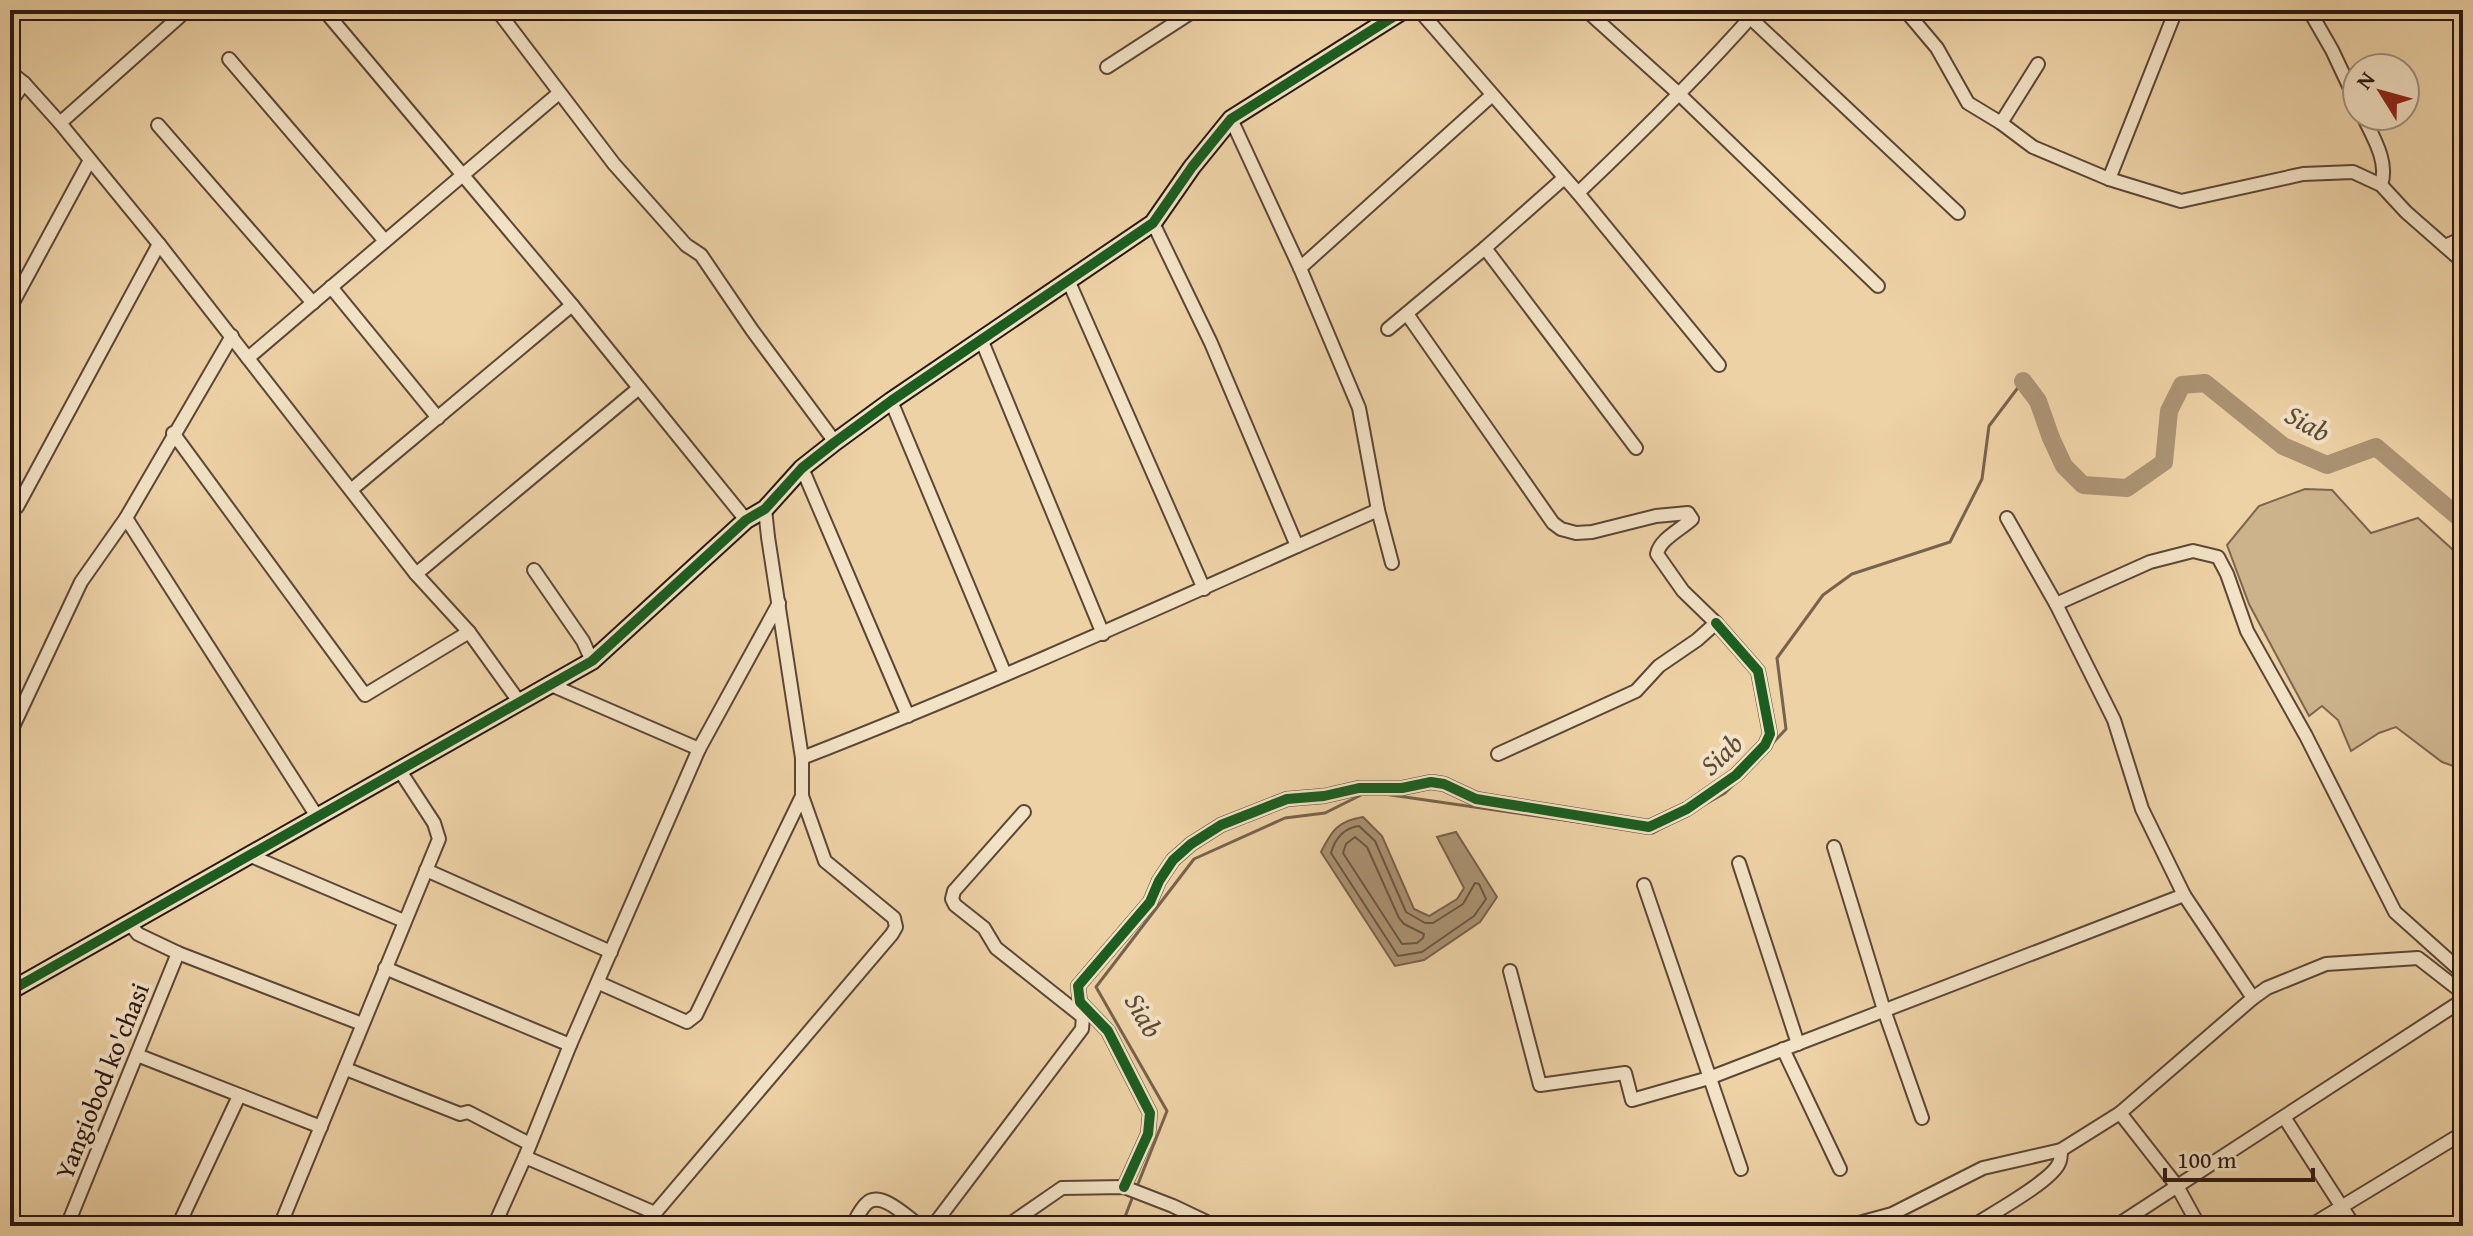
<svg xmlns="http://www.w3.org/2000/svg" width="2473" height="1236" viewBox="0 0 2473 1236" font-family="'Gentium Book Plus',serif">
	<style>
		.green { fill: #ccb38c; stroke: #7b664e; stroke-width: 2 }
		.water { fill: #ab9373; stroke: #77624b; stroke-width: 2 }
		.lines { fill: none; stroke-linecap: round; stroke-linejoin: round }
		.shore { stroke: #6a5642; stroke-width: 2 }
		.stream { stroke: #77624b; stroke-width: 3 }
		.river { stroke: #ab9373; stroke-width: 18 }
		.street-casing { stroke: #5b4736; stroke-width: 16 }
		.secondary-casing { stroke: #2a1910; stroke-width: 20 }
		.street { stroke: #f3e2c5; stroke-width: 12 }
		.secondary { stroke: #f3e2c5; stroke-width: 16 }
		.cycleway-casing { stroke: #f3e2c5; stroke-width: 15 }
		.cycleway { stroke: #1b5e20; stroke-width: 10 }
		.labels { text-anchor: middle; stroke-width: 8; stroke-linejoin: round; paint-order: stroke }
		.street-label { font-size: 26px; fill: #2a1910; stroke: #f3e2c5 }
		.water-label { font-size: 28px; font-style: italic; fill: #5e4a38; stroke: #f3e2c5 }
	</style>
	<rect width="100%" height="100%" fill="#edd2a6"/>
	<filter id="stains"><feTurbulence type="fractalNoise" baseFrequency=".0025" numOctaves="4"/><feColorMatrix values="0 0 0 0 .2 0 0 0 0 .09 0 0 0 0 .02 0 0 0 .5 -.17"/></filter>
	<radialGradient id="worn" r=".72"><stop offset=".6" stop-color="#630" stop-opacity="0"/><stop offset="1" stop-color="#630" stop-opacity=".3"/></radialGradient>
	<path class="green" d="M2305 489 2332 490 2371 533 2418 518 2463 559V773L2456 767 2442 762 2396 727 2379 733 2351 751 2338 720 2322 706 2309 716 2249 604 2227 545 2259 506Z"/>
	<path class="water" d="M1363 817 1382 836 1414 909 1429 916 1457 899 1464 888 1437 837 1456 832 1497 897 1480 922 1424 960 1395 966 1321 852C1332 830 1338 821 1363 817Z"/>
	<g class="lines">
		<g class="shore">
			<path d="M1359 826 1375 841 1406 912 1425 923H1433L1463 904 1475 883 1479 884 1486 899 1474 916 1422 952 1398 956 1331 853C1335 839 1344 828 1359 826Z"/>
			<path d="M1355 837 1367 847 1399 918 1404 924 1424 934 1423 938 1417 943 1402 944 1343 853 1346 844Z"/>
		</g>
		<g class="stream">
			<path d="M1770 746 1786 729 1777 658 1823 595 1852 574 1950 542 1982 479 1989 426 2023 381"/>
			<path d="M1384 794 1606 826"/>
			<path d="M1702 806 1725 793 1735 783"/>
			<path d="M1649 832 1653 833 1667 825"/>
			<path d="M1136 1189 1167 1111 1096 987 1194 859 1285 818 1325 813 1365 793"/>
			<path d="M1110 1226 1123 1222 1133 1196"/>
		</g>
		<path class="river" d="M2023 381 2038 401 2051 438 2064 466 2083 485 2127 488 2164 462 2169 411 2182 385 2205 383 2283 446 2327 465 2376 447 2463 521"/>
		<g class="street-casing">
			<g id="street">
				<path d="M324 10 572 305 746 520"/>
				<path d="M497 10 614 164 686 245 701 255 752 330 835 442"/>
				<path d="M1419 10 1578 193 1719 365"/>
				<path d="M1586 10 1679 94 1878 286"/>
				<path d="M1742 10 1958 213"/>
				<path d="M1905 10 1937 48 1968 103 2001 123 2033 147 2109 179 2181 201 2303 174 2353 172 2381 185 2406 212 2463 262"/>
				<path d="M2309 10 2332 50 2357 103"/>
				<path d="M229 59 385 241"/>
				<path d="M1107 67 1195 10"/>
				<path d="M10 72 24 83 60 123 159 244 416 574 469 632 520 703"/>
				<path d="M10 103 24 83"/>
				<path d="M2363 116C2373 137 2389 162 2381 185"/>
				<path d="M1231 119 1300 268 1359 408 1378 510 1392 563"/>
				<path d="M60 123 187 10"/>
				<path d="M2001 123 2038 64"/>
				<path d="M158 125 313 303"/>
				<path d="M2109 179 2176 10"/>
				<path d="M1578 193C1640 134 1701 74 1757 10"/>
				<path d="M1153 223 1211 343 1297 546"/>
				<path d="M2445 246 2463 238"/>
				<path d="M1485 248 1636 448"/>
				<path d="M1300 268 1491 96"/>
				<path d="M1068 280 1204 589"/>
				<path d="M331 287 438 418"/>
				<path d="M10 308 90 160"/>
				<path d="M1407 314 1553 523 1561 529 1576 533 1592 532 1656 516 1688 513 1692 519C1680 530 1660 539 1657 554L1683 591 1716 623 1697 640 1659 666 1636 691 1498 754"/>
				<path d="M1388 329 1485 248 1564 178"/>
				<path d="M981 339 1103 634"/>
				<path d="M248 358 559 93"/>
				<path d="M891 401 1005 674"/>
				<path d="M173 433 365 695 469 632"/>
				<path d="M802 468 908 716"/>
				<path d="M351 490 572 305"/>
				<path d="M17 507 159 244"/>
				<path d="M126 518 318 818"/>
				<path d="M2007 518 2056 604 2114 720 2142 809 2184 895"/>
				<path d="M534 570 583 641 592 661"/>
				<path d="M416 574 639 388"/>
				<path d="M2056 604 2150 562 2193 551 2218 557 2227 574 2247 631 2306 736 2395 912 2463 973"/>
				<path d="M551 685 699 749"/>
				<path d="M10 733 81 582 126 518 232 336"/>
				<path d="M802 758C997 682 1187 595 1378 510"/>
				<path d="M1834 847 1884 1010 1922 1118"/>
				<path d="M251 856 404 921"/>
				<path d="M1739 863 1798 1044"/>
				<path d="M426 870 611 952"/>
				<path d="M1644 885 1741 1169"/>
				<path d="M130 924 138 934 178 953 362 1024"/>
				<path d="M385 968 570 1045"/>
				<path d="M1510 971 1540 1085 1625 1073 1632 1100 1709 1078 2184 895 2253 998"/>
				<path d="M599 983 687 1022 696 1015 802 796V758L768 537 765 509"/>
				<path d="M1783 1049 1840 1169"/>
				<path d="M137 1055 321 1127"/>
				<path d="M346 1069 460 1114 468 1112 530 1144"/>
				<path d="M2120 1113 2177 1186 2199 1226"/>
				<path d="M2284 1117 2354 1226"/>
				<path d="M525 1157 655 1213"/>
				<path d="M1124 1187 1148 1134 1150 1113 1108 1031 1080 1002 1078 986 1150 902 1159 881 1173 860 1191 844 1221 825 1287 799 1324 796 1359 788H1402L1431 782 1444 784 1476 799 1649 827 1687 809 1736 775 1765 745 1770 734 1758 671 1716 623"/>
				<path d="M67 1226 178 953"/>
				<path d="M178 1226 239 1096"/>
				<path d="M280 1226 439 839 434 823 400 771"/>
				<path d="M494 1226 525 1157 570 1045 699 749 779 603"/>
				<path d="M651 1226 655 1213 892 934 896 927 894 918 825 861 802 796"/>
				<path d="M852 1226C856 1219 860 1210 866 1204 880 1189 907 1217 920 1226"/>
				<path d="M933 1226 1082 1029 1083 1017 996 948 984 928 955 905 952 899 954 891 1024 812"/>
				<path d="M1007 1226 1062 1188 1124 1187 1173 1206 1215 1226"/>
				<path d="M1848 1226 1892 1214 1983 1168 2061 1150 2120 1113 2253 998 2267 988 2326 964 2418 958 2463 993"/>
				<path d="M1973 1226C1991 1214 2052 1181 2059 1163 2061 1159 2061 1154 2061 1150"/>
				<path d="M2116 1226 2463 1000"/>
				<path d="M2310 1226 2463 1133"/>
			</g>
		</g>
		<g class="secondary-casing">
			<path id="secondary" d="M10 991 592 661 746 520 765 509 802 468 835 442 891 401 1153 223 1192 167 1231 119 1404 10"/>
		</g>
		<use href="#street" class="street"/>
		<use href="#secondary" class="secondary"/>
		<g class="cycleway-casing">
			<g id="cycleway">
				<path d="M10 991 592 661 746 520 765 509 802 468 835 442 891 401 1153 223 1192 167 1231 119 1404 10"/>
				<path d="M1124 1187 1148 1134 1150 1113 1108 1031 1080 1002 1078 986 1150 902 1159 881 1173 860 1191 844 1221 825 1287 799 1324 796 1359 788H1402L1431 782 1444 784 1476 799 1649 827 1687 809 1736 775 1765 745 1770 734 1758 671 1716 623"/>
			</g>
		</g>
		<use href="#cycleway" class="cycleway"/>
	</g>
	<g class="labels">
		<g class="street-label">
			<text transform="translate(102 1081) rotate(-68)" y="9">Yangiobod ko'chasi</text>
		</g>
		<g class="water-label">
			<text transform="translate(2308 423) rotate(29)" y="10">Siab</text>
			<text transform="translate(1721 754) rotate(-43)" y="10">Siab</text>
			<text transform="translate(1144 1015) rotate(60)" y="10">Siab</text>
		</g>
	</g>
	<rect width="2473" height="1236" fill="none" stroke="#edd2a6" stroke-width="40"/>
	<rect x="12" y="12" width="2449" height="1212" fill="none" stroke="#2a1910" stroke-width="4"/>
	<rect x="20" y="20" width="2433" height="1196" fill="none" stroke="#2a1910" stroke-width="2"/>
	<g transform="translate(2381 92) rotate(307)"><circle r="38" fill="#f3e2c5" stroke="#a3927d" stroke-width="2"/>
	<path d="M0-6L14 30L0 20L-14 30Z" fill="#8f2418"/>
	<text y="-12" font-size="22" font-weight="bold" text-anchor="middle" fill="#2a1910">N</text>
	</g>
	<path d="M2165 1168v12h148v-12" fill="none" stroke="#2a1910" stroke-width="4"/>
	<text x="2177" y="1168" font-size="24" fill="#2a1910" stroke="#f3e2c5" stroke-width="6" paint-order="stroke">100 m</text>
	<rect width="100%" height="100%" filter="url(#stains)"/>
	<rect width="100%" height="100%" fill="url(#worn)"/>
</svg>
